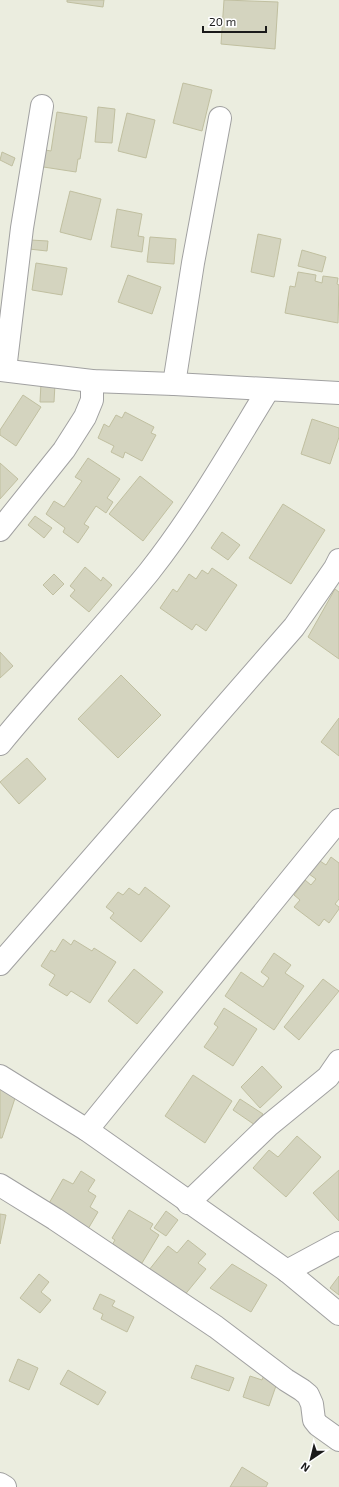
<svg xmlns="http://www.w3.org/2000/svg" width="339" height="1487" viewBox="0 0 339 1487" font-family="'Exo 2',sans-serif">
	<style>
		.building { fill: #d4d4bf; stroke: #c0bfa0 }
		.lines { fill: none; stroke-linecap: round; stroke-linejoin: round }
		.minor-casing { stroke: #a1a1a1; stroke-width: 24 }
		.minor { stroke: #fff; stroke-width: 22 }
	</style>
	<rect width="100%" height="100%" fill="#ebeddf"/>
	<g class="building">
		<path d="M67 0H104L103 7 67 2Z"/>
		<path d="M224 0 278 2 275 49 221 44Z"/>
		<path d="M183 83 212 90 202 131 173 123Z"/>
		<path d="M98 107 115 109 112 143 95 142Z"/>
		<path d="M57 112 87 117 80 159H78L76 172 37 166 40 149 51 151Z"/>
		<path d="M127 113 155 120 146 158 118 151Z"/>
		<path d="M2 152 15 158 12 166 0 160Z"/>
		<path d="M70 191 101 199 91 240 60 232Z"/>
		<path d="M117 209 142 214 138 236 144 237 142 252 111 247Z"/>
		<path d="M258 234 281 239 274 277 251 272Z"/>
		<path d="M150 237 176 239 174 264 147 262Z"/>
		<path d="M30 240 48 241 47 251 29 249Z"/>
		<path d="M302 250 326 257 322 272 298 266Z"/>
		<path d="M36 263 67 268 62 295 32 290Z"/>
		<path d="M298 272 316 275 315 281 322 283 323 276 338 278 337 284 339 285 338 323 285 313 290 286 295 287Z"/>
		<path d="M128 275 161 287 152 314 118 302Z"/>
		<path d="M41 383 55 384 54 402H40Z"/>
		<path d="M23 395 41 407 16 446 0 435V430Z"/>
		<path d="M125 412 154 427 151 433 156 435 142 461 125 452 123 458 111 452 114 446 98 438 104 424 109 427 116 415 122 418Z"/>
		<path d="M312 419 339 428V437L330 464 301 454Z"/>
		<path d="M88 458 120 479 107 498 113 502 106 513 96 506 84 524 89 527 78 543 63 532 65 528 46 514 54 501 64 507 82 481 75 477Z"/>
		<path d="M0 463 18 479 0 499Z"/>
		<path d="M140 476 173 502 143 541 109 514Z"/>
		<path d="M283 504 325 530 291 584 249 558Z"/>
		<path d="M35 516 52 528 44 538 28 525Z"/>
		<path d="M222 532 240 545 228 560 211 548Z"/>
		<path d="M85 567 101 581 103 577 112 585 89 612 70 596 75 590 70 586Z"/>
		<path d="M212 568 237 585 206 631 196 624 192 630 160 608 173 589 177 592 189 574 196 579 202 570 208 574Z"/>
		<path d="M54 574 64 584 53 595 43 585Z"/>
		<path d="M335 589 339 592V659L308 637Z"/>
		<path d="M0 652 13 666 0 678Z"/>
		<path d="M121 675 161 715 118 758 78 719Z"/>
		<path d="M339 718V756L321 742Z"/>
		<path d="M27 758 46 779 19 804 0 782Z"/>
		<path d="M331 857 339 863V899L335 904 339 907V909L329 923 324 919 319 926 294 907 300 900 294 895 305 880 311 885 316 879 309 874 320 861 326 865Z"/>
		<path d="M145 887 170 906 141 942 110 918 114 913 106 907 118 892 123 895 129 888 139 895Z"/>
		<path d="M63 939 71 945 74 940 92 951 94 948 116 962 90 1003 71 991 67 996 49 985 55 975 41 966 51 950 55 952Z"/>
		<path d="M274 953 291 965 285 973 304 986 274 1030 225 996 241 972 263 987 269 978 261 972Z"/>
		<path d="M134 969 163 992 137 1024 108 1001Z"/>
		<path d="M323 979 339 991 299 1040 284 1027Z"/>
		<path d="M224 1008 257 1029 233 1066 204 1047 218 1027 214 1024Z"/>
		<path d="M262 1066 282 1087 260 1108 241 1087Z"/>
		<path d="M193 1075 232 1101 205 1143 165 1116Z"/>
		<path d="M0 1083 18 1089 2 1138H0Z"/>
		<path d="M240 1099 263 1114 255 1125 233 1110Z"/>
		<path d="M297 1136 321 1157 286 1197 253 1168 269 1150 278 1157Z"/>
		<path d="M339 1170V1221L313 1193Z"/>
		<path d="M81 1171 95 1180 88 1191 96 1196 90 1207 98 1212 88 1229 48 1205 63 1179 73 1184Z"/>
		<path d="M129 1210 153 1224 150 1229 159 1235 142 1263 112 1245 115 1240 112 1238Z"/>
		<path d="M166 1211 178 1220 166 1236 154 1228Z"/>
		<path d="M0 1214 6 1215 0 1244Z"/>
		<path d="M188 1240 206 1254 198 1263 206 1269 183 1297 149 1270 168 1246 177 1253Z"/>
		<path d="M232 1264 267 1285 251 1312 210 1288Z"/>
		<path d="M39 1274 49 1282 41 1292 51 1300 40 1313 20 1298Z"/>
		<path d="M339 1276V1295L330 1288Z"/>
		<path d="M100 1294 115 1301 112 1306 134 1317 127 1332 101 1319 103 1314 93 1309Z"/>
		<path d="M18 1359 38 1368 29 1390 9 1381Z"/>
		<path d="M196 1365 234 1378 229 1391 191 1378Z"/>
		<path d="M68 1370 106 1392 98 1405 60 1384Z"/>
		<path d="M264 1375 278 1380 269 1406 243 1397 250 1376 262 1380Z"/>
		<path d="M242 1467 268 1483 266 1487H230Z"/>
	</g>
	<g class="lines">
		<g class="minor-casing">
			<g id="minor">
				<path d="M0 370 92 381 174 384 339 393"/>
				<path d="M5 370 22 228 42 106"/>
				<path d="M174 384 193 263 220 118"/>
				<path d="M0 530 64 450 85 417 92 400V381"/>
				<path d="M0 744C48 685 101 631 149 572 194 515 230 452 268 390"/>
				<path d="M0 964 294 627 335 568 339 560"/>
				<path d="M0 1076 87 1130 287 1271 339 1314"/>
				<path d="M87 1130 339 820"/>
				<path d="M0 1185 55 1219 216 1327 286 1380 302 1390 308 1395 312 1404 314 1420 318 1425 339 1440"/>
				<path d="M188 1203 268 1126 328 1077 339 1061"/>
				<path d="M287 1271 339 1243"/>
				<path d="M0 1484 5 1487"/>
			</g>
		</g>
		<use href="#minor" class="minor"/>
	</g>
	<g transform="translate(311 1459) rotate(215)" stroke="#ffffff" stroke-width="3" paint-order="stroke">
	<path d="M0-3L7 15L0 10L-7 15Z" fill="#1a1a1a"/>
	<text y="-6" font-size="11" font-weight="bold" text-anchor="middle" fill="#1a1a1a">N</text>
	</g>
	<path d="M203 26v6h63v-6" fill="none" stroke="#1a1a1a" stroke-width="2"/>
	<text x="209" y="26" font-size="12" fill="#1a1a1a" stroke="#ffffff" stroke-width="3" paint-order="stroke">20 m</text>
</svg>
